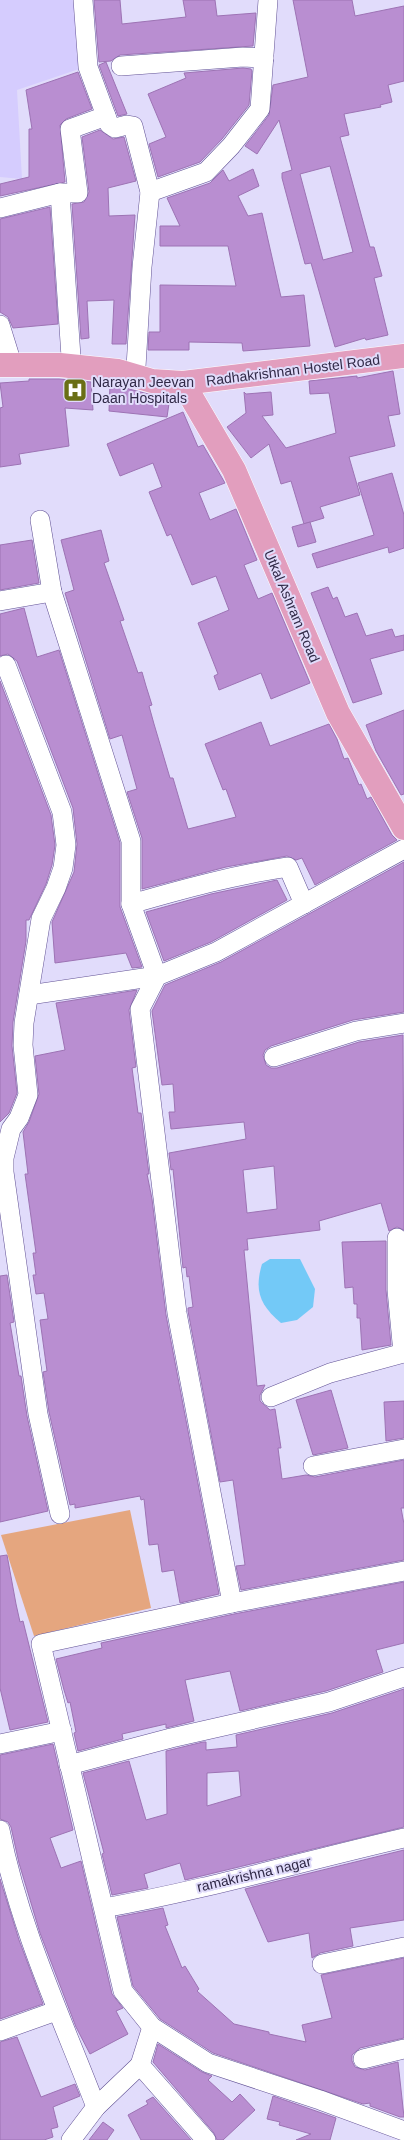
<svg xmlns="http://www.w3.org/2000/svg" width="404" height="2140" viewBox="0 0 404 2140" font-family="Arial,sans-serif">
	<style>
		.built { fill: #d5ccfe }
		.green { fill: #e5a67f }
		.water { fill: #73c9f7 }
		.building { fill: #b98ed1; stroke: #9d73b4; fill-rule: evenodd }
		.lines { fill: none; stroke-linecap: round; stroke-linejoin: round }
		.minor-casing { stroke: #625295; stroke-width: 20 }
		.major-casing { stroke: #fff; stroke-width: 25 }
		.minor { stroke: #fff; stroke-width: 19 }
		.major { stroke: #e29ebe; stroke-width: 24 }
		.labels { text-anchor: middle; stroke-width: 4; stroke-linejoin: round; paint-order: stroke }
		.street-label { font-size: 14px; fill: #302947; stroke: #e1dcfb }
		.poi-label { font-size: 14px; fill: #302947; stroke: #e1dcfb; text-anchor: start }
	</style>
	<rect width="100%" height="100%" fill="#e1dcfb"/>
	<path class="built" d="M0 0H79L85 67 17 90 22 179 0 177Z"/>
	<path class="green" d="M130 1510 151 1608 34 1636 1 1535Z"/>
	<path class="water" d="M270 1259H300L315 1289 313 1307 297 1320 281 1323C260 1305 254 1291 262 1264Z"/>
	<g class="building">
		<path d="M94 0H120L122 24 186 17 183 0H215L217 16 256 13 253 46 120 55 111 61 99 62Z"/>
		<path d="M293 0H352L355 16 404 6V81L388 85 392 102 380 105 381 107 344 114 349 135 340 137 370 247H374L382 276 374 278 388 335 366 340 365 338 335 347 311 263 305 264 282 178V173L292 170 279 120 257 154 245 146 269 115 273 85 308 77ZM330 166 353 252 323 260 300 174Z"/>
		<path d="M106 62 127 114 118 116 99 65Z"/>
		<path d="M243 68 251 69 252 71 249 105 222 139 200 162 158 177 149 144 166 137 148 94 186 78 184 73Z"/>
		<path d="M78 72 92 109 66 119 60 125 65 182 0 196V184L29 177V129H32L26 90Z"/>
		<path d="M100 130 113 139 124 137 136 181 108 188 109 216 135 215 126 344H112L114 300 87 301 89 338 81 339 72 204 84 202 89 192 82 137Z"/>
		<path d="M253 169 259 186 238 196 248 216 262 213 281 297 304 295 310 346 243 351 242 343 189 342V350H148L149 332H160V285L236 286 228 246H160V226H180L167 198 210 183 223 170 229 181Z"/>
		<path d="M50 207 58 324 13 328 8 317 0 312V219Z"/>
		<path d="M393 371 400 414 388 416 395 446 349 457 360 495 320 507 324 518 304 524 291 481 281 484 269 444 251 458 227 427 246 413 244 392 246 394 271 392 273 415 262 416 286 448 336 433 329 393 310 394 309 381 357 376V378Z"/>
		<path d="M29 379H59L91 382 93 410 65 408 69 446 19 454 21 464 0 467V408L3 407 0 383 29 381Z"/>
		<path d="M110 384 148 394 170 397 167 417 109 411Z"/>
		<path d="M183 412 198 447 203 445 225 483 199 493 210 520 236 509 257 560 244 565 258 599 272 593 310 683 271 699 261 673 219 690 214 676 218 674 198 623 229 610 216 576 192 585 171 534 167 536 149 492 162 487 153 463 120 476 107 444Z"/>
		<path d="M392 473 404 515V548L389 553 388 547 317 568 312 554 374 535 358 483Z"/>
		<path d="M310 522 316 542 298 547 292 527Z"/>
		<path d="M101 530 109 561 104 563 124 620 120 621 138 673 142 672 146 686 152 705 149 706 154 724 170 778H173L188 829 236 817 226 789 223 790 205 744 261 722 270 746 329 724 337 739 344 759 348 758 359 785 361 784 367 799 371 797 392 835 397 840 315 885 302 858 296 860 287 856 226 867 142 889V838L127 792 137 789 122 735 110 739 65 593 74 590 61 540Z"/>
		<path d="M32 540 39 583 0 590V545Z"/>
		<path d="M328 587 333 599 337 597 345 617 357 613 366 636 392 629 395 637 404 635V650L370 659 382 694 353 703 311 593Z"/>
		<path d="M24 608 37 657 59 650 120 843V907L142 967 132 968 126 953 55 963 52 922 74 872 77 844 73 808 17 661 8 654 0 656V614Z"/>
		<path d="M0 681 51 815 55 845 52 865 46 884 29 920H26V941L13 1022 12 1046 17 1093 9 1113 0 1122Z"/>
		<path d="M404 710V794L401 795 376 751 366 725Z"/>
		<path d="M404 862V1012L353 1020 271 1046 265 1050 263 1055 266 1065 271 1068H277L359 1042 403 1035 404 1230 397 1227 389 1231 381 1203 319 1221 320 1230 247 1239 248 1250H244L257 1386 265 1385 260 1395V1401L270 1410 275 1409 281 1448H278L282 1479 306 1475 315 1477 404 1460V1508H401L404 1524V1560L241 1590 236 1566 245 1565 233 1480 220 1482 188 1311V1308L193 1307 189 1276 187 1277 186 1267 183 1268 173 1169 171 1170 169 1153 246 1139 244 1122 171 1129 169 1112H175L173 1084 162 1085 152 1011 165 985 221 962ZM274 1166 277 1209 247 1213 243 1170Z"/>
		<path d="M277 880 287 900 211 942 164 961 146 912 211 894Z"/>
		<path d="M137 990 129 1010 136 1067 132 1068 138 1113H141L149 1174H147L152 1199 166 1315 219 1594 180 1603 174 1570 162 1572 158 1544 149 1545 144 1499 141 1500 140 1496 75 1508V1504L70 1505 49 1412 43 1372 47 1371 40 1320 48 1319 44 1293 36 1294 33 1275H36L33 1253H36L25 1174H28L23 1132 29 1122 39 1094 35 1056 65 1050 56 1003Z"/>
		<path d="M386 1241V1290L391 1345 362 1350 360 1318H357V1304H354L353 1287 345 1288 342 1242Z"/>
		<path d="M7 1275 14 1322 10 1323 19 1376H21L27 1416 48 1511 0 1522V1276Z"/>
		<path d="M331 1390 348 1448 313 1455 296 1400Z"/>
		<path d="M404 1401V1438L386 1441 384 1402Z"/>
		<path d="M7 1555 16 1604 20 1622 23 1621 48 1722 10 1730 0 1688V1556Z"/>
		<path d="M404 1582V1643L376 1650 383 1672 326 1691 240 1711 230 1671 185 1680 194 1721 166 1728V1724L122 1734 123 1739 78 1751 74 1733 76 1732 70 1702 68 1703 64 1690 56 1659 102 1648 101 1643 234 1614Z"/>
		<path d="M404 1689V1827L185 1880 180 1863 144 1874 148 1888 112 1895 102 1854 104 1853 83 1773 129 1761 146 1820 167 1814 166 1751 203 1742H206V1750L237 1747 236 1735 332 1713ZM239 1771 241 1796 207 1806V1773Z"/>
		<path d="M53 1744 73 1830 50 1838 61 1868 81 1861 112 1994 123 2008 116 2011 128 2034 90 2054 76 2027 40 1933 19 1863 11 1827 8 1822 0 1819V1755Z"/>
		<path d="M404 1850V1920L350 1928 353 1946 320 1953 312 1958 309 1933 268 1942 245 1889Z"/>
		<path d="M0 1879 19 1940 43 2004 0 2019Z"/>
		<path d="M163 1908 168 1925 165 1926 182 1968 185 1966 199 1989 197 1991 234 2024 269 2032V2034L306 2042 302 2025 332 2018 321 1975 404 1958V2038L360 2048 352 2055V2061L355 2067 365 2070 398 2062 404 2117H400L370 2106V2103L363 2104 213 2053 160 2019 133 1986 117 1917Z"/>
		<path d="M17 2037 41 2097 75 2084 80 2096 53 2107 58 2127 51 2129 53 2137 44 2140H0V2042Z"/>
		<path d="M158 2044 202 2072 212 2076 208 2080 232 2102 240 2094 255 2110 223 2140H217L214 2133 153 2062Z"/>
		<path d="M273 2096 336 2118 330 2140H296L311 2134 279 2125 280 2122 267 2119Z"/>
		<path d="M153 2097 191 2140H141L128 2115 148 2104 146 2101Z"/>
		<path d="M103 2122 114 2130 107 2140H89Z"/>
	</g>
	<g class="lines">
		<g class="minor-casing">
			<g id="minor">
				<path d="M83 0 88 67 109 124 115 128 127 125 133 126 150 192 142 267 136 367"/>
				<path d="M121 66 243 57 264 58"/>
				<path d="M150 192 206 172 231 146 260 109 268 0"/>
				<path d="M60 193 71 357"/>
				<path d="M0 208 60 193H78L70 129 106 116"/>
				<path d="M0 325 9 354"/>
				<path d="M0 601 52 592"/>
				<path d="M6 665 62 812 66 845 63 868 56 888 41 919 24 1023 23 1045 28 1095 19 1118 11 1129 4 1158V1172L38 1414 60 1514"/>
				<path d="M404 849 216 952 157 976 140 1009 177 1313 232 1603 41 1644 123 1991 152 2027 208 2063 320 2100 404 2131"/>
				<path d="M131 904C183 889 234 875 288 867L304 904"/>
				<path d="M29 995 157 976 131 904V841L52 592 40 520"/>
				<path d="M274 1057 356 1031 404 1023"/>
				<path d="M397 1238V1290L403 1353"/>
				<path d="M271 1397 330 1373 404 1353"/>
				<path d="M313 1466 404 1449"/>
				<path d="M232 1603 404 1571"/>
				<path d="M0 1744 62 1731"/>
				<path d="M69 1765 171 1738 329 1702 404 1677"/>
				<path d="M0 1830C19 1927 61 2016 96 2107"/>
				<path d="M104 1908C205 1890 304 1861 404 1838"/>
				<path d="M322 1964 404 1947"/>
				<path d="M0 2031 56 2011"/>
				<path d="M363 2059 404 2049"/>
				<path d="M140 2065 206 2140"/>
				<path d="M71 2140 96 2107 140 2065 152 2027"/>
			</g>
		</g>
		<g class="major-casing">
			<g id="major">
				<path d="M0 365H60L118 371 152 381 183 383 404 356"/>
				<path d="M183 383 234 470 338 713 404 828"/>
			</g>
		</g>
		<use href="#minor" class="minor"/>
		<use href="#major" class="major"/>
	</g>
	<defs>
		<g id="hospital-square" transform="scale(1.25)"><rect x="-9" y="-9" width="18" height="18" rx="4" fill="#6a6f15" stroke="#e1dcfb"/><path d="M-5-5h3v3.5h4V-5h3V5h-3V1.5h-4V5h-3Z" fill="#fff"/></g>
	</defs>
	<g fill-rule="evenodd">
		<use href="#hospital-square" x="75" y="390"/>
	</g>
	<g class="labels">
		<g class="street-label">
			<text transform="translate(293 370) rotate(-7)" y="5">Radhakrishnan Hostel Road</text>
			<text transform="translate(292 606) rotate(67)" y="5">Utkal Ashram Road</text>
			<text transform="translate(254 1874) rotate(-13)" y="5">ramakrishna nagar</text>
		</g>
		<g class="poi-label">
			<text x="92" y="387">Narayan Jeevan<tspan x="92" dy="16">Daan Hospitals</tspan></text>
		</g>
	</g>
</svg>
